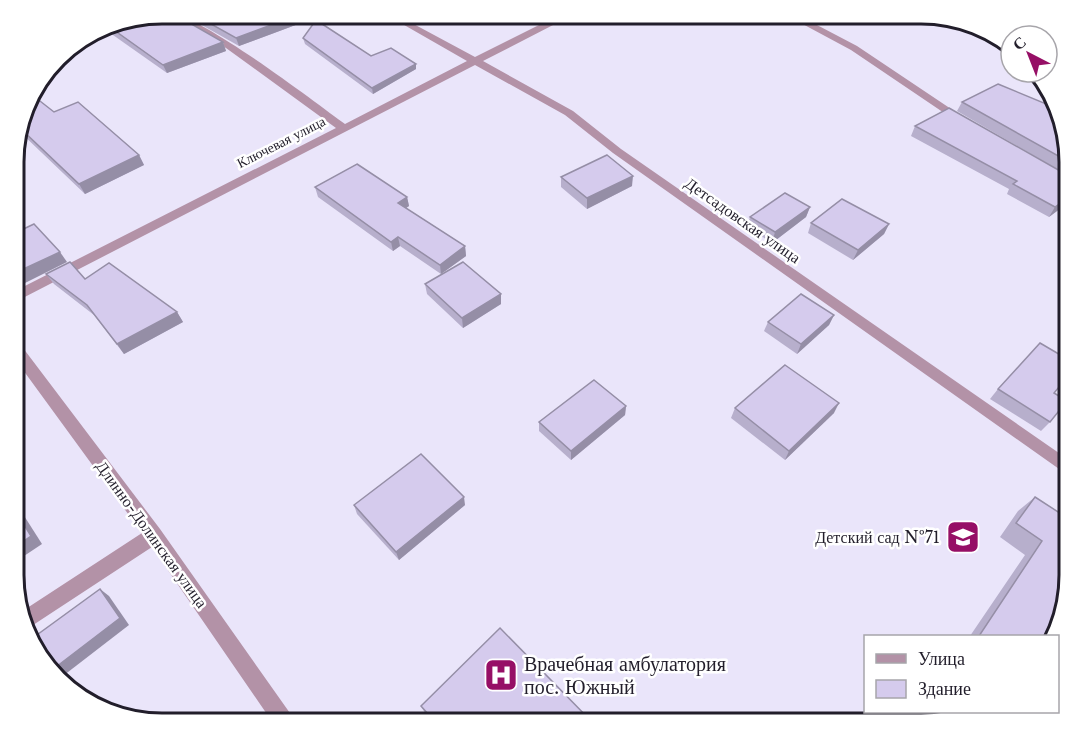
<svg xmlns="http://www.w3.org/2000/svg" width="1083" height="737" viewBox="0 0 1083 737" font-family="'Libre Baskerville',serif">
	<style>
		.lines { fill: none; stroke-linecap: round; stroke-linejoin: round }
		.minor { fill: #b392a7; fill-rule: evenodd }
		.wall { fill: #b7afcc }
		.shaded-wall { fill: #958ea6 }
		.building { fill: #d5cbed; stroke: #958ea6; stroke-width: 1.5 }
		.labels { text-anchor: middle; stroke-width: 5; stroke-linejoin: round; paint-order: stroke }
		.far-street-label { font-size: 14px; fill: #221e2b; stroke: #fff }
		.street-label { font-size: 16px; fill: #221e2b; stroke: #fff }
		.poi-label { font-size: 16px; fill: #221e2b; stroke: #fff; text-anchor: end }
		.near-poi-label { font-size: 20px; fill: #221e2b; stroke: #fff; text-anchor: start }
		.rim { fill: none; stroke: #221e2b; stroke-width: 3 }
	</style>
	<rect width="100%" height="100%" fill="#eae5fa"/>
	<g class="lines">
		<g class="minor">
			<path d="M169 14C196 11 316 103 345 124L467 61 385 14H395L475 57 549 20 556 14H565L555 24 483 61 573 111 621 149 1069 460V476L613 153 565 115 475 65 15 302V291L336 128 226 48Z"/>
			<path d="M784 14H796L857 46 969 121 967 123H959L851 50Z"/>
			<path d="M15 342 20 344 160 529 292 716 295 723H273L152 547 27 629 21 612 142 533 15 359Z"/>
		</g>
	</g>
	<g class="wall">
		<path d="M176 14H307L309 20 239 46 184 15Z"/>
		<path d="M114 21 223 42 226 51 167 73 103 28Z"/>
		<path d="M303 38 371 56 416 69 373 94 305 44Z"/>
		<path d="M31 94 54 112 139 155 144 165 85 194 19 131Z"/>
		<path d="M962 102 1069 152V176L957 111Z"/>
		<path d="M915 126 1069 202 1049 217 1007 194 1009 189 911 136Z"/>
		<path d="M561 177 632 186 587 209 561 187Z"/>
		<path d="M315 187 407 197 409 206 406 208 465 246 466 256 441 274 400 246 393 251 318 197Z"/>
		<path d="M810 207 806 217 772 243 747 227 750 217Z"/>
		<path d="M811 223 889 224 884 234 853 260 808 233Z"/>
		<path d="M46 274 85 279 177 312 183 322 124 354 94 315 54 284Z"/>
		<path d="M425 284 501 304 463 328 427 294Z"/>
		<path d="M834 315 829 325 797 354 764 331 768 322Z"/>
		<path d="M998 389 1050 422 1041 431 990 399Z"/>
		<path d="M626 406 625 415 571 460 539 431V422Z"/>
		<path d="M735 408 834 413 785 460 731 418Z"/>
		<path d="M1035 497 1069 519 1050 636H970L1025 555 1000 537 1018 511Z"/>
		<path d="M354 505H465L399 560 357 514Z"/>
		<path d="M421 706 593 723H433L425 713Z"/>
		<path d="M878 711H909L915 717 919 711H972L922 723H869Z"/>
	</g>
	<g class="shaded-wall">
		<path d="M301 14H307L309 20 239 46 236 38Z"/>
		<path d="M223 42 226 51 167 73 163 65Z"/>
		<path d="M416 64V69L373 94 372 88Z"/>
		<path d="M139 155 144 165 85 194 79 184Z"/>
		<path d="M633 176 632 186 587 209V198Z"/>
		<path d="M407 197 409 206 400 212 398 203Z"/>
		<path d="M1069 197V202L1049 217 1055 207Z"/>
		<path d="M810 207 806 217 772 243 775 232Z"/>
		<path d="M889 224 884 234 853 260 858 250Z"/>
		<path d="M398 237 400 246 393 251 391 242Z"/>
		<path d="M465 246 466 256 441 274 440 265Z"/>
		<path d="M60 252 67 262 25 283 17 272Z"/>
		<path d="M501 294V304L463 328 462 318Z"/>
		<path d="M177 312 183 322 124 354 117 344Z"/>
		<path d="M834 315 829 325 797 354 801 344Z"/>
		<path d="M839 403 834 413 785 460 789 451Z"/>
		<path d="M626 406 625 415 571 460V451Z"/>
		<path d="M464 497 465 505 399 560 396 552Z"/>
		<path d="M15 507 21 511 42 544 15 562Z"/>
		<path d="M100 589 109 596 129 625 59 679 52 670Z"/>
	</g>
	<g class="building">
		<path d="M162 14H174L223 42 163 65 107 25 114 21Z"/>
		<path d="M193 14H301L236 38Z"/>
		<path d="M316 20 371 56 391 48 416 64 372 88 303 38Z"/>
		<path d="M998 84 1056 108 1069 152V162L962 102Z"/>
		<path d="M31 94 54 112 78 102 139 155 79 184 20 128Z"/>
		<path d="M949 108 1069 176V197L1055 207 1013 184 1017 181 915 126Z"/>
		<path d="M607 155 633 176 587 198 561 177Z"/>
		<path d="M357 164 407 197 398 203 465 246 440 265 398 237 391 242 315 187Z"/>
		<path d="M785 193 810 207 775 232 750 217Z"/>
		<path d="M842 199 889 224 858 250 811 223Z"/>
		<path d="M34 224 60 252 17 272 15 270V233Z"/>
		<path d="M70 262 85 279 109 263 177 312 117 344 87 305 46 274Z"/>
		<path d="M463 262 501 294 462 318 425 284Z"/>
		<path d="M801 294 834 315 801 344 768 322Z"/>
		<path d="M1040 343 1069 360V375L1054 393 1067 401 1050 422 998 389Z"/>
		<path d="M785 365 839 403 789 451 735 408Z"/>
		<path d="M594 380 626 406 571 451 539 422Z"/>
		<path d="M421 454 464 497 396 552 354 505Z"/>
		<path d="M1035 497 1069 519V585L1050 636H979L1042 541 1016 523Z"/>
		<path d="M15 510 31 536 15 547Z"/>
		<path d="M100 589 120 618 52 670 33 649 30 640Z"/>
		<path d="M500 628 593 723H436L421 706Z"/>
		<path d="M885 711H909L921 722 928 711H972L922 723H876Z"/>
	</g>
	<defs>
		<g id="school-square" transform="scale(1.725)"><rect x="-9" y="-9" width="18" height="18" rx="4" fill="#960f66" stroke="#fff"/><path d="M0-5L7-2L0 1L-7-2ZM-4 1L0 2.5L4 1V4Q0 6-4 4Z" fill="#fff"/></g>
		<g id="hospital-square" transform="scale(1.725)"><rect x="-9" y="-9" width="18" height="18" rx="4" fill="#960f66" stroke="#fff"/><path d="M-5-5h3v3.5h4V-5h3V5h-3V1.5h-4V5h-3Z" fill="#fff"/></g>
	</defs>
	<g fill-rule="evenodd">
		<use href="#school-square" x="963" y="537"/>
		<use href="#hospital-square" x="501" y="675"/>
	</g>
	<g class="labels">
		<g class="far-street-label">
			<text transform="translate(281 142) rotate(-27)" y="5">Ключевая улица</text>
		</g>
		<g class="street-label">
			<text transform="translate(743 220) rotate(35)" y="6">Детсадовская улица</text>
			<text transform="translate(152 534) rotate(54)" y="6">Длинно-Долинская улица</text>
		</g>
		<g class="poi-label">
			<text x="940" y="543">Детский сад №71</text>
		</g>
		<g class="near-poi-label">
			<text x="524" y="671">Врачебная амбулатория<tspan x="524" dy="23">пос. Южный</tspan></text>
		</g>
	</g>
	<path d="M0 0H1083V737H0ZM162 24H921A138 138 0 0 1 1059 162V575A138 138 0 0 1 921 713H162A138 138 0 0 1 24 575V162A138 138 0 0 1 162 24Z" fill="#fff" fill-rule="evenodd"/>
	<path class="rim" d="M162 24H921A138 138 0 0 1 1059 162V575A138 138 0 0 1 921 713H162A138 138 0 0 1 24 575V162A138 138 0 0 1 162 24Z"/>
	<rect x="864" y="635" width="195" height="78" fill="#ffffff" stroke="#a7a5aa" stroke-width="1.5"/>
	<rect x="876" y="654" width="30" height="9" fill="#b392a7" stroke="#a7a5aa" stroke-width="1.5"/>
	<text x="918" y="665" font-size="18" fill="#221e2b">Улица</text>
	<rect x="876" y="680" width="30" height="18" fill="#d5cbed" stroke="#a7a5aa" stroke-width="1.5"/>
	<text x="918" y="695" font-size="18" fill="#221e2b">Здание</text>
	<g transform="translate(1029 54) rotate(318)"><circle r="28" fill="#ffffff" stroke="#a7a5aa" stroke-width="1.5"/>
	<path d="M0-4.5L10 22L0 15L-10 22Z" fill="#960f66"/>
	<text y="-9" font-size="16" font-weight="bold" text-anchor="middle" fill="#221e2b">С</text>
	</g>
</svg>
